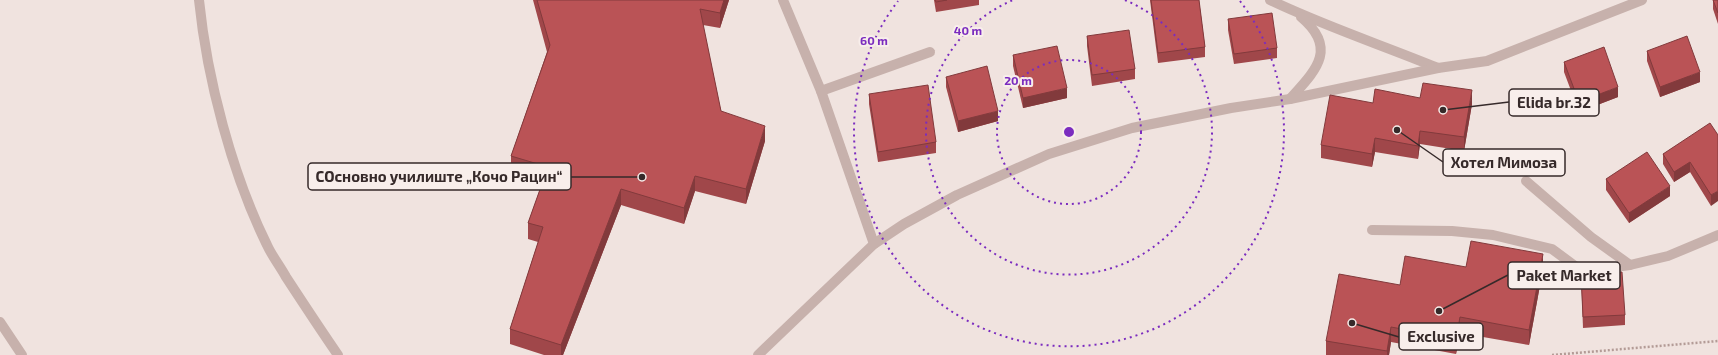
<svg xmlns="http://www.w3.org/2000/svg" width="1718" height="355" viewBox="0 0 1718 355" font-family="'Exo 2',sans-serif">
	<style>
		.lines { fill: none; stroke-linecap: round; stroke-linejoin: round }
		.path { stroke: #b39b96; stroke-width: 2.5; stroke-dasharray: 2 2; stroke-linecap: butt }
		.minor { stroke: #c7b1ac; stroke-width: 10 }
		.wall { fill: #a0474a }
		.shaded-wall { fill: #823a3c }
		.building { fill: #ba5356; stroke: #823a3c }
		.ring { fill: none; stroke: #7b2cbf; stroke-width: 2; stroke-dasharray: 2 4 }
		.centre { fill: #7b2cbf; stroke: #f8eeeb; stroke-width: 2 }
		.ring-label { font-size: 12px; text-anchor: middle; font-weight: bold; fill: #7b2cbf; stroke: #f8eeeb; stroke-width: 4; stroke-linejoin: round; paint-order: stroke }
		.leader { fill: none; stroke: #362a2a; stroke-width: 1.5 }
		.callout-dot { fill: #362a2a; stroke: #f8eeeb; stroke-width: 1.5 }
		.callout { fill: #f8eeeb; stroke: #362a2a; stroke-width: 1.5 }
		.callout-label { font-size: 15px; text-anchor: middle; font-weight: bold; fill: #362a2a }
	</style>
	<rect width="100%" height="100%" fill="#f0e3df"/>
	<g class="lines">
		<path class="path" d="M1552 355 1718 341"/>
		<g class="minor">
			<path d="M199 0C207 79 232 174 267 245 272 256 280 266 286 277 303 303 320 329 338 355"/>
			<path d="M783 0 821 91 874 244"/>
			<path d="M1270 0C1324 26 1382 45 1438 68"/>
			<path d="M821 91 930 52"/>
			<path d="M1290 99C1315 71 1339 49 1301 17"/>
			<path d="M1372 230 1452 231 1493 235 1552 249 1575 266 1592 270 1630 265 1591 237 1526 181"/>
			<path d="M1630 265 1668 256 1718 235"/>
			<path d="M0 322 22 355"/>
			<path d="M758 355 874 244 904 224 957 195 1049 154 1132 128 1231 108 1290 99 1438 68 1487 61 1642 0"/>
		</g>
	</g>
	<g class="wall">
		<path d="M533 0H729L720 28 703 25 721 111 765 141 746 204 695 191 684 224 621 205 563 355H544L510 344V329L538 242 528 239V223L543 181 511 171V156L547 52Z"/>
		<path d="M934 0H979V5L936 12Z"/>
		<path d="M1150 0H1199L1205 47V57L1158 63Z"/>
		<path d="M1713 0H1718V24L1713 9Z"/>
		<path d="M1228 19 1277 48V58L1234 64 1228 30Z"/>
		<path d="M1087 36 1135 69V79L1092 86 1087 46Z"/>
		<path d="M1647 51 1700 82 1660 97 1647 61Z"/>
		<path d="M1013 55 1067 98 1023 108 1013 66Z"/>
		<path d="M1564 62 1618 97 1579 112 1564 72Z"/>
		<path d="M946 77 998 121 958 132 946 87Z"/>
		<path d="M869 94 936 142V153L878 162 869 104Z"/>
		<path d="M1420 98 1472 104 1464 151 1420 144 1418 159 1375 152 1372 167 1321 158V145L1373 103Z"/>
		<path d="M1718 135 1711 206 1690 172 1674 182 1663 164V154Z"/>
		<path d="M1606 179 1670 196 1629 223 1606 190Z"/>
		<path d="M1466 267 1543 269 1529 345 1460 333 1456 354 1391 342 1389 355H1326V341L1400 285Z"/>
		<path d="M1581 274 1625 315V325L1583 328Z"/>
	</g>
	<g class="shaded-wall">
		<path d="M724 0H729L720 28V13Z"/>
		<path d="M1700 72V82L1660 97V87Z"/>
		<path d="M1618 87V97L1579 112V102Z"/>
		<path d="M1067 88V98L1023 108V98Z"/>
		<path d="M1472 90V104L1464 151V137Z"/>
		<path d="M998 111V121L958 132V121Z"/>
		<path d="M765 126V141L746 204V189Z"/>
		<path d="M1420 131V144L1418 159V146Z"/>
		<path d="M1375 138V152L1372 167V154Z"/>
		<path d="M1690 162V172L1674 182V172Z"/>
		<path d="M695 176V191L684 224V208Z"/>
		<path d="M1670 186V196L1629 223V213Z"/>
		<path d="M621 189V205L563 355H561V345Z"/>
		<path d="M1718 191V201L1711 206V195Z"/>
		<path d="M1543 254V269L1529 345V330Z"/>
		<path d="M1460 317V333L1456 354V339Z"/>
		<path d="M1391 327V342L1389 355H1387V351Z"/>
	</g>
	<g class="building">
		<path d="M537 0H724L720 13 700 9 721 111 765 126 746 189 695 176 684 208 621 189 561 345 510 329 543 227 528 223 548 167 511 156 550 45Z"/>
		<path d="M935 0H947L936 2Z"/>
		<path d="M1151 0H1199L1205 47 1158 53Z"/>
		<path d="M1713 0H1718V13Z"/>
		<path d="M1272 13 1277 48 1234 54 1228 19Z"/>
		<path d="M1129 30 1135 69 1092 75 1087 36Z"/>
		<path d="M1687 36 1700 72 1660 87 1647 51Z"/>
		<path d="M1057 46 1067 88 1023 98 1013 55Z"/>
		<path d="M1604 47 1618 87 1579 102 1564 62Z"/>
		<path d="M987 66 998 111 958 121 946 77Z"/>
		<path d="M1423 83 1472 90 1464 137 1420 131 1418 146 1375 138 1372 154 1321 145 1330 95 1373 103 1375 89 1420 98Z"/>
		<path d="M928 85 936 142 878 152 869 94Z"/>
		<path d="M1710 123 1718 135V191L1711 195 1690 162 1674 172 1663 154Z"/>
		<path d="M1647 152 1670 186 1629 213 1606 179Z"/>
		<path d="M1471 241 1543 254 1529 330 1460 317 1456 339 1391 327 1387 351 1326 341 1339 274 1400 285 1405 256 1466 267Z"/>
		<path d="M1622 272 1625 315 1583 317 1581 274Z"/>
	</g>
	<g class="ring">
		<circle cx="1069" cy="132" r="72"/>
		<path d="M1125 0A143 143 0 1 1 1013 0"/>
		<path d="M1240 1A215 215 0 1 1 898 1"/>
	</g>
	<circle cx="1069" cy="132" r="6" class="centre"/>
	<g class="ring-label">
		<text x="968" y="35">40 m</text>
		<text x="874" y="45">60 m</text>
		<text x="1018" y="85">20 m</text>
	</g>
	<path class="leader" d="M1443 110L1509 102M1397 130L1443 162M642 177L571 177M1439 311L1508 275M1352 323L1399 337"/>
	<g class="callout-dot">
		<circle cx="1443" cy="110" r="4"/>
		<circle cx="1397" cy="130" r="4"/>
		<circle cx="642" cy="177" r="4"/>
		<circle cx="1439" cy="311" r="4"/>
		<circle cx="1352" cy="323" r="4"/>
	</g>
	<g class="callout">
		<rect x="1509" y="89" width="90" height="27" rx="4"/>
		<rect x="1443" y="149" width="122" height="27" rx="4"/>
		<rect x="308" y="163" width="263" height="27" rx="4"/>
		<rect x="1508" y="262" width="112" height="27" rx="4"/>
		<rect x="1399" y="323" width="84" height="27" rx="4"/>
	</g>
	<g class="callout-label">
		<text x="1554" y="108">Elida br.32</text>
		<text x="1504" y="168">Хотел Мимоза</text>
		<text x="439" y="182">СОсновно училиште „Кочо Рацин“</text>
		<text x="1564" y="281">Paket Market</text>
		<text x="1441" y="342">Exclusive</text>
	</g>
</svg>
